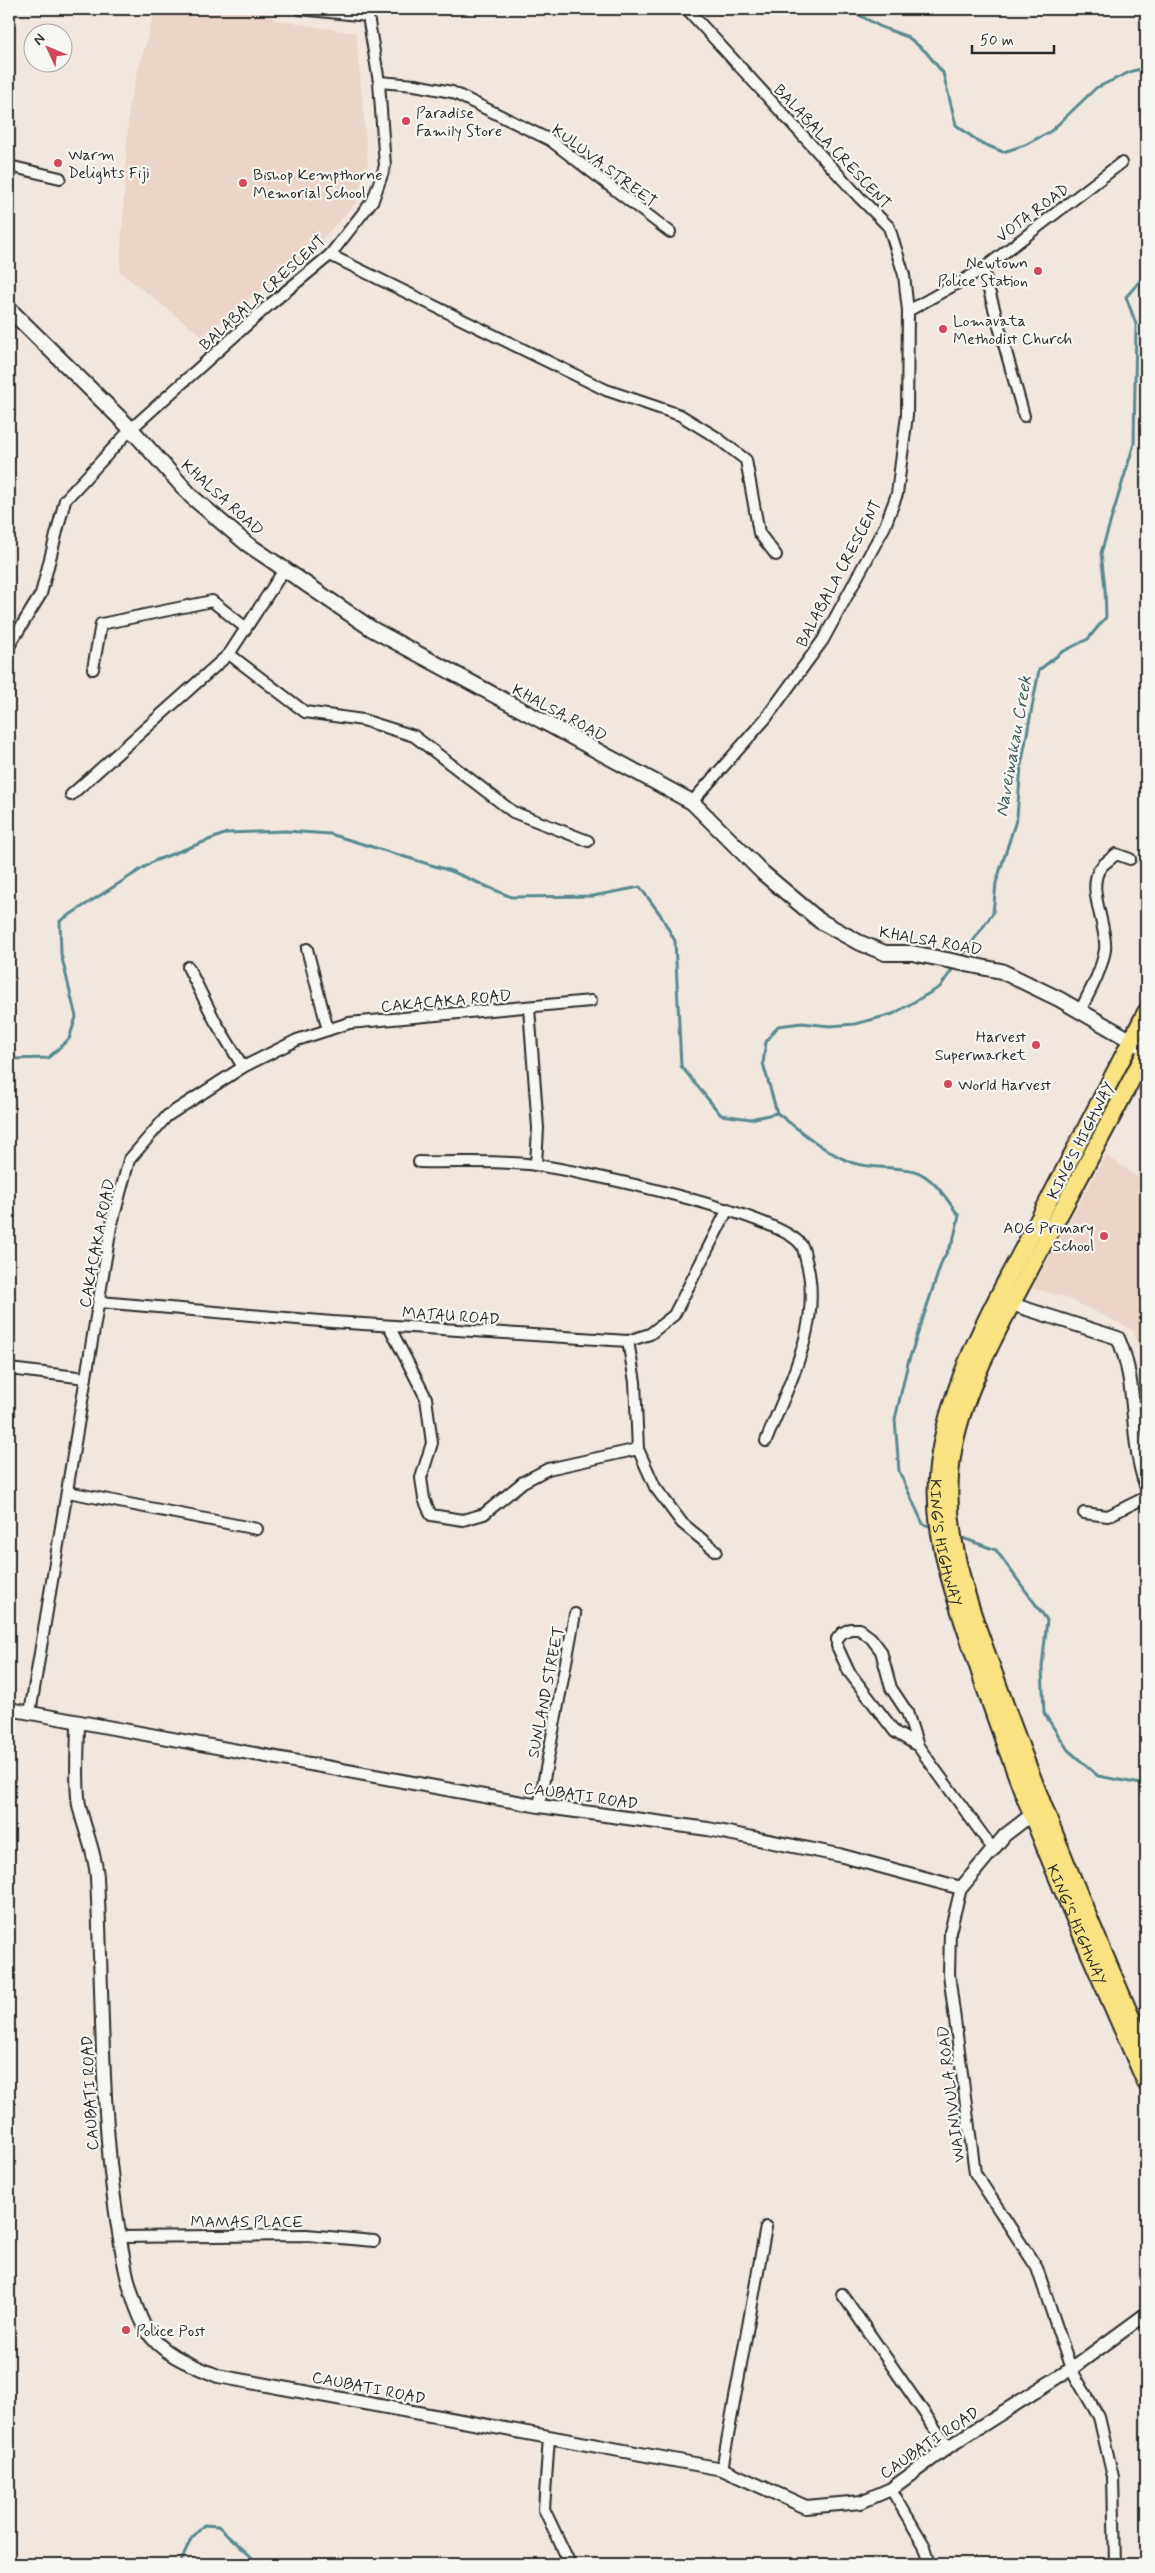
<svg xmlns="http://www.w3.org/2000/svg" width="1155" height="2573" viewBox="0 0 1155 2573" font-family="Mynerve,sans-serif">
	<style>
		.built { fill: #ebd4c8 }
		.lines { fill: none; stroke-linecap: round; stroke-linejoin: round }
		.stream { stroke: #59898f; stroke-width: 3 }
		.minor-casing { stroke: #2b2b2b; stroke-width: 14 }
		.tertiary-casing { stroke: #2b2b2b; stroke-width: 16 }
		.secondary-casing { stroke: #2b2b2b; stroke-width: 18 }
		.trunk-casing { stroke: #2b2b2b; stroke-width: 20 }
		.minor { stroke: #f6f6f2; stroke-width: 10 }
		.tertiary { stroke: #f6f6f2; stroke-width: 12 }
		.secondary { stroke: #f6f6f2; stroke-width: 14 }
		.trunk { stroke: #f8e281; stroke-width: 16 }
		.poi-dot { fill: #d1495b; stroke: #f6f6f2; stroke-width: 2 }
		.labels { text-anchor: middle; stroke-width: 4.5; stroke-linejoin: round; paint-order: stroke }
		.poi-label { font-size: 16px; fill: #2b2b2b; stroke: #f6f6f2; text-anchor: start }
		.street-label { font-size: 16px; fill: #2b2b2b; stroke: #f6f6f2 }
		.water-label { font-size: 18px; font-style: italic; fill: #425a5d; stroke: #f6f6f2 }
	</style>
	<rect width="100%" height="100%" fill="#f1e7df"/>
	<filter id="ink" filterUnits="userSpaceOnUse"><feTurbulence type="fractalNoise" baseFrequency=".02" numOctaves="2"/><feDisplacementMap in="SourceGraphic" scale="10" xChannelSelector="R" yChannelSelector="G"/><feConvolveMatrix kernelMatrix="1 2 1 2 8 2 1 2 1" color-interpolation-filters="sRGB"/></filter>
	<g filter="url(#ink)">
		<g class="built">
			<path d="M155 9H262L275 20 356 33 368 163 355 204 313 249 202 336 120 272 129 105Z"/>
			<path d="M1106 1155 1146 1183V1387V1376L1133 1330 1065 1297 1032 1288Z"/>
		</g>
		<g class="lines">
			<g class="stream">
				<path d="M848 9 881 27 908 37 926 52 943 73 956 125 979 142 1003 152 1025 145 1051 131 1096 88 1132 71 1146 68"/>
				<path d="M961 958 993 913 996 883 1017 817 1021 766 1039 670 1062 652 1088 639 1106 617 1105 588 1101 553 1134 444 1136 324 1126 297 1146 274"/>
				<path d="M9 1059 48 1058 69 1039 76 1017 61 954 60 921 154 861 227 833 286 831 330 834 451 871 511 897 593 896 640 887 660 914 675 941 681 1066 721 1115 751 1119 777 1113C801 1131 825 1153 853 1163 873 1169 895 1166 914 1171 932 1175 949 1202 959 1216L953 1241 942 1261 908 1363 895 1419 899 1471 923 1524 933 1527"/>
				<path d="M777 1113 763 1063 766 1042 778 1026 802 1023 830 1026 855 1024 893 1014 940 987 954 967"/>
				<path d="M957 1536 996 1550 1047 1620 1042 1667 1044 1713 1068 1750 1098 1776 1146 1785"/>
				<path d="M180 2564 191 2539 204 2525 218 2526 259 2564"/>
			</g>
			<g class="minor-casing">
				<g id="minor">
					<path d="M300 9 368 16"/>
					<path d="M687 9 859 197 889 227 904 275 908 311 907 415 897 494 885 526 823 640 766 718 692 802"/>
					<path d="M379 82 415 85 452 92 550 140 670 232"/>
					<path d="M9 166 60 178"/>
					<path d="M330 255 606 390 680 415 716 437 746 460 759 533 776 555"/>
					<path d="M983 269 1024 416"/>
					<path d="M908 311 983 269 1121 163"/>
					<path d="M9 646 41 594 65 500 131 429 268 306 330 255 373 200 385 166 379 82 368 16 369 9"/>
					<path d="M229 654 305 712 363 720 414 736 513 812 588 841"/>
					<path d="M93 669 101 624 212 601 246 628"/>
					<path d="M71 795 229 654 284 570"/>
					<path d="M307 949 328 1030"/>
					<path d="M188 967 215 1021 243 1067"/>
					<path d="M529 1008 538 1128 536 1165"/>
					<path d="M1080 1011C1090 991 1101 972 1105 950 1108 925 1084 886 1102 866 1106 862 1112 858 1116 854L1130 859"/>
					<path d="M419 1162C458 1163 498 1160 536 1165 579 1171 783 1214 802 1246 804 1250 805 1256 806 1260 824 1322 788 1385 766 1441"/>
					<path d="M100 1302 332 1322 628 1341 650 1334 674 1315 728 1209"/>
					<path d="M389 1326 426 1398 432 1443 421 1478 424 1499 431 1515 463 1520 484 1514 523 1482 548 1469 638 1449"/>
					<path d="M628 1341 635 1382 638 1449 655 1487 682 1523 716 1551"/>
					<path d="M9 1369 86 1378"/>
					<path d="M68 1492 257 1529"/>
					<path d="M1084 1513 1108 1516 1146 1497"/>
					<path d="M30 1713 111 1227 129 1160 167 1116 243 1067 297 1040 349 1023 591 1001"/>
					<path d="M918 1746 907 1712 891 1688 881 1651 871 1638 859 1629H850L842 1633 837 1639V1646L849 1672 895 1732 918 1746 993 1849"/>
					<path d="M539 1806 575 1614"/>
					<path d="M961 1888 950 1932 949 1974 975 2173 1037 2268 1071 2369 1099 2417 1113 2477 1115 2564"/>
					<path d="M120 2237 306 2235 374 2241"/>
					<path d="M842 2294 948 2447"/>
					<path d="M549 2437 544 2509 570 2564"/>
					<path d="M722 2469 766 2227"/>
					<path d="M891 2489 924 2545 930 2564"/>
				</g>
			</g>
			<g class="tertiary-casing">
				<g id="tertiary">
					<path d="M1005 1302 1118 1338C1139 1385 1129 1438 1146 1485"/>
					<path d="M9 1709 539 1806 708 1829 839 1855 961 1888 1005 1835 1039 1809"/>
					<path d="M78 1722C78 1747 75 1781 79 1805 84 1829 96 1854 97 1878 103 1992 100 2107 117 2220 123 2258 128 2295 146 2329 160 2354 193 2366 218 2376L722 2469 806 2507 861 2502 891 2489 948 2447 1071 2369 1146 2314"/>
				</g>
			</g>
			<g class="secondary-casing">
				<path id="secondary" d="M9 309 131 429 192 497 246 543 372 629 692 802 763 873 820 921 858 942 885 953H912L1001 971 1059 999 1146 1049"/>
			</g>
			<g class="trunk-casing">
				<g id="trunk">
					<path id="s1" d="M1146 1012C1110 1081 1075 1150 1039 1219 1000 1293 954 1370 940 1453 927 1524 953 1591 975 1657 1022 1803 1085 1943 1146 2083"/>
					<path d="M1146 1052C1110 1121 1073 1190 1036 1258 1004 1319 962 1389 952 1457 939 1542 976 1621 1003 1699 1046 1819 1095 1935 1146 2051"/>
				</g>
			</g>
			<use href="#minor" class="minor"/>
			<use href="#tertiary" class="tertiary"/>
			<use href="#secondary" class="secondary"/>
			<use href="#trunk" class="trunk"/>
		</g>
	</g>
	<g class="poi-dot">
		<circle cx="406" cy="121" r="5"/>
		<circle cx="58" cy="163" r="5"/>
		<circle cx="243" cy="183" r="5"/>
		<circle cx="1038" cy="271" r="5"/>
		<circle cx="943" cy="329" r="5"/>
		<circle cx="1036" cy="1045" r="5"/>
		<circle cx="948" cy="1084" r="5"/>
		<circle cx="1104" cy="1236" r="5"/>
		<circle cx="126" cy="2330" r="5"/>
	</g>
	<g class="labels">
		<g class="poi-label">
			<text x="416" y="118">Paradise<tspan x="416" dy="18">Family Store</tspan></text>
			<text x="68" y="160">Warm<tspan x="68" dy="18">Delights Fiji</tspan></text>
			<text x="253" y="180">Bishop Kempthorne<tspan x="253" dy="18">Memorial School</tspan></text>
			<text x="1028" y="268" text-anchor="end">Newtown<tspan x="1028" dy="18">Police Station</tspan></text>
			<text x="953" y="326">Lomavata<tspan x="953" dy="18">Methodist Church</tspan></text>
			<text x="1026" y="1042" text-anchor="end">Harvest<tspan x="1026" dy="18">Supermarket</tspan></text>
			<text x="958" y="1090">World Harvest</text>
			<text x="1094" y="1233" text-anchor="end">AOG Primary<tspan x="1094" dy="18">School</tspan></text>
			<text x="136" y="2336">Police Post</text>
		</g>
		<g class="street-label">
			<text transform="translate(833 146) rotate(47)" y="6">BALABALA CRESCENT</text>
			<text transform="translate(605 165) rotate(37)" y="6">KULUVA STREET</text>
			<text transform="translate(1032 212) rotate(-37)" y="6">VOTA ROAD</text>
			<text transform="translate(262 292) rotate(-42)" y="6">BALABALA CRESCENT</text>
			<text transform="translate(223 497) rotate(42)" y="6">KHALSA ROAD</text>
			<text transform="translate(838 573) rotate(-62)" y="6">BALABALA CRESCENT</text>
			<text transform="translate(560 712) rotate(28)" y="6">KHALSA ROAD</text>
			<text transform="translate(931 940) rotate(10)" y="6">KHALSA ROAD</text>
			<text transform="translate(446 1000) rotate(-5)" y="6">CAKACAKA ROAD</text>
			<text transform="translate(1080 1140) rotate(-63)" y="6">KING'S HIGHWAY</text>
			<text transform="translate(96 1243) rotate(-79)" y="6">CAKACAKA ROAD</text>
			<text transform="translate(451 1315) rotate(4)" y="6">MATAU ROAD</text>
			<text dy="6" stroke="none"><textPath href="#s1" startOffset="579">KING'S HIGHWAY</textPath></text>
			<text transform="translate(545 1692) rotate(-79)" y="6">SUNLAND STREET</text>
			<text transform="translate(581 1795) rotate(8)" y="6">CAUBATI ROAD</text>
			<text dy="6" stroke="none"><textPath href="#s1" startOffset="984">KING'S HIGHWAY</textPath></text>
			<text transform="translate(89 2093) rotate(-93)" y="6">CAUBATI ROAD</text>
			<text transform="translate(950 2094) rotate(-97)" y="6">WAINIVULA ROAD</text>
			<text x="247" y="2227">MAMAS PLACE</text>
			<text transform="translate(369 2387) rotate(11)" y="6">CAUBATI ROAD</text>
			<text transform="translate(929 2442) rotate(-34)" y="6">CAUBATI ROAD</text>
		</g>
		<g class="water-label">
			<text transform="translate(1013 746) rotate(-80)" y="6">Naveiwakau Creek</text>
		</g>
	</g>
	<rect width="1155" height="2573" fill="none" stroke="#f6f6f2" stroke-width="30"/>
	<rect x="15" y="15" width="1125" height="2543" fill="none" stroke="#2b2b2b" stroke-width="2" filter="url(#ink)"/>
	<g transform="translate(48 48) rotate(314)"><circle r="24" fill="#f6f6f2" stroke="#a5a5a2"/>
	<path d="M0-4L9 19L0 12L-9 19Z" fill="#d1495b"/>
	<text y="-8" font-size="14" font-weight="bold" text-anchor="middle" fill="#2b2b2b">N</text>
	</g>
	<path d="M972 45v8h82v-8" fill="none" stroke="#2b2b2b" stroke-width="2.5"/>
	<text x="980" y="45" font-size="15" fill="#2b2b2b" stroke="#f6f6f2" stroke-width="4" paint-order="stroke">50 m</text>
</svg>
